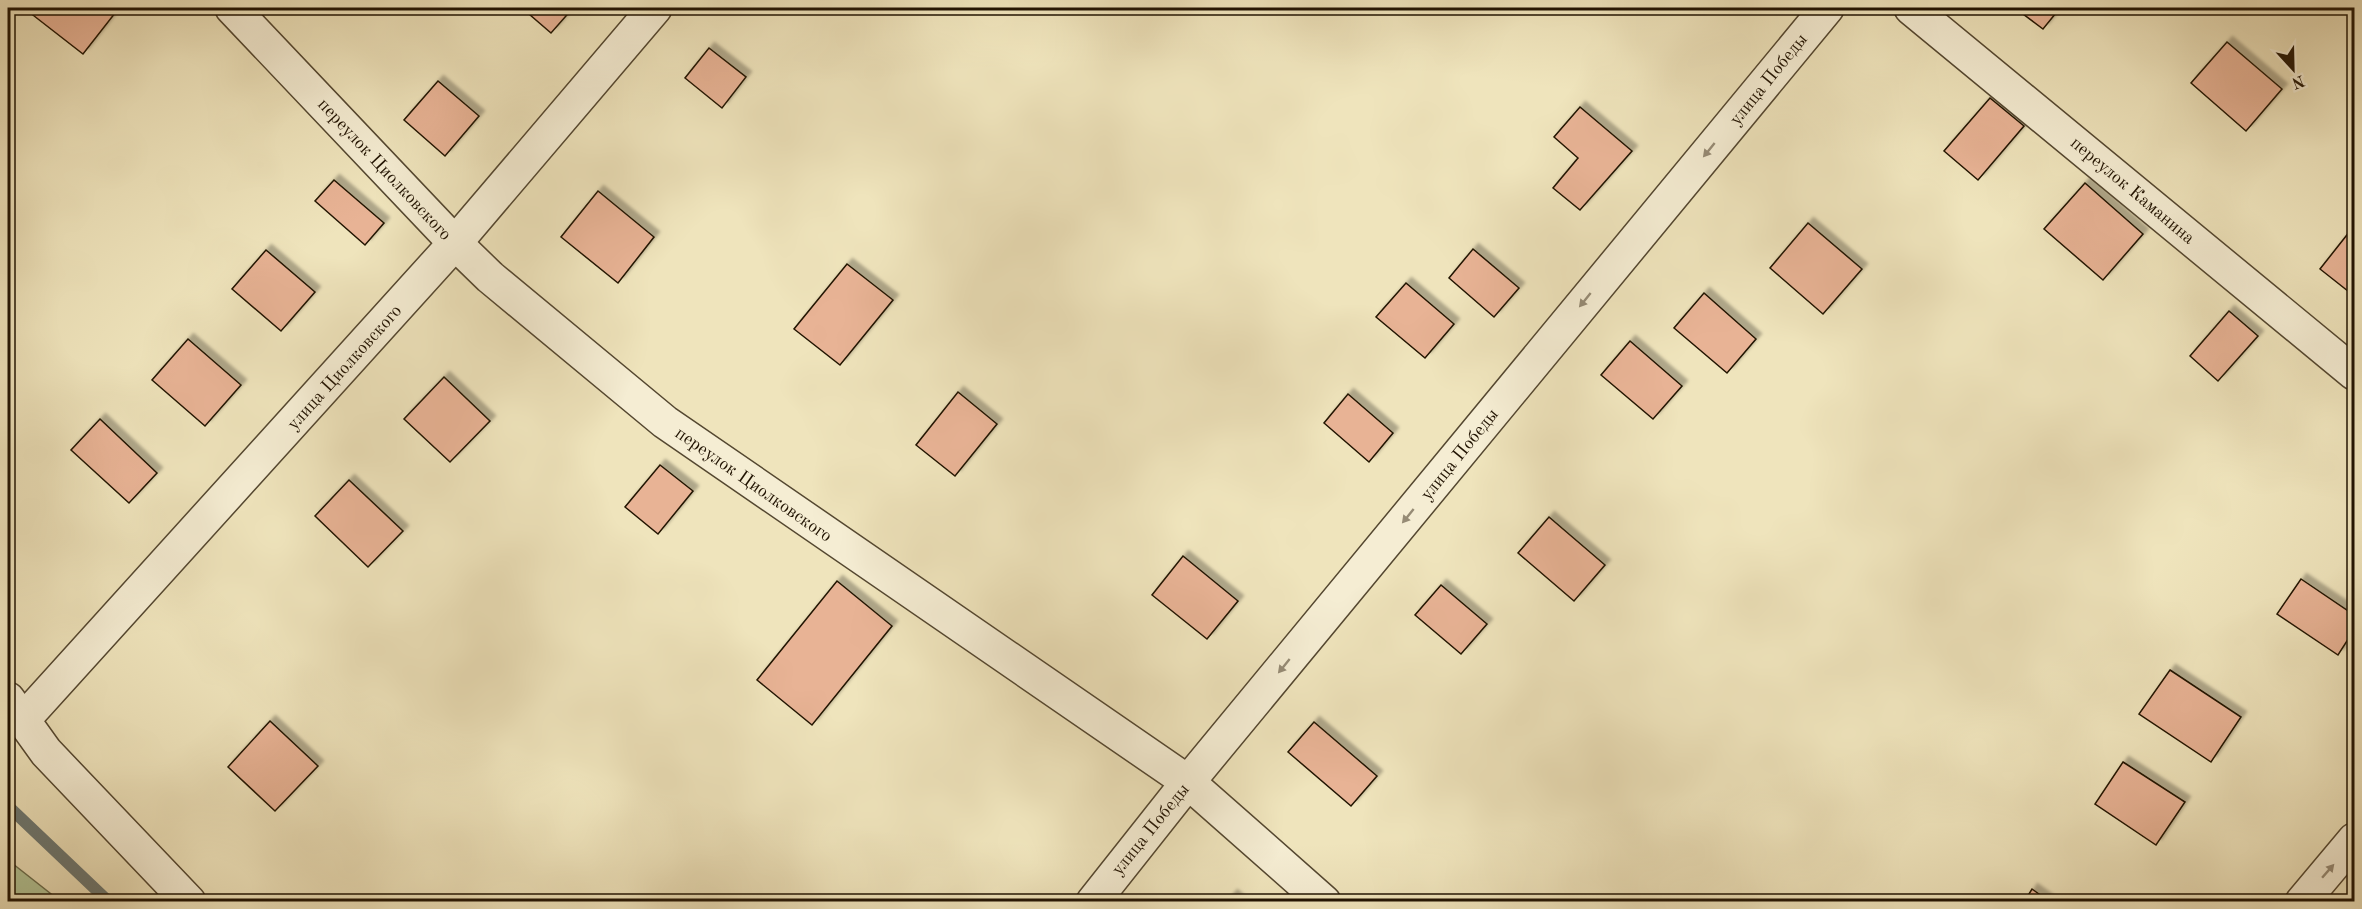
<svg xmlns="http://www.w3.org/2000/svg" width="2362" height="909" viewBox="0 0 2362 909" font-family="'Old Standard TT',serif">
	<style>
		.green { fill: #b3c596; stroke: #6a6c4c; stroke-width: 1.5 }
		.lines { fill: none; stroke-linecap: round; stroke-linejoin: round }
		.stream { stroke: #6d7872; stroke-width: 12 }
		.building { fill: #e8b395; stroke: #211302; stroke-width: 1.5; filter: url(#shadow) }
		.minor-casing { stroke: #544730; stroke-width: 36 }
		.tertiary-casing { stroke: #544730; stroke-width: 36 }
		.minor { stroke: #f5edd3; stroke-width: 33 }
		.tertiary { stroke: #f5edd3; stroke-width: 33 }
		.oneway { fill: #968b75 }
		.labels { text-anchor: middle; stroke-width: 4.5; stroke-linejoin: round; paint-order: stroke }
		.street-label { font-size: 18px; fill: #211302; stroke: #f5edd3 }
	</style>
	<defs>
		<filter id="shadow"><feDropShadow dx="5.5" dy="-5.5" stdDeviation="1.5" flood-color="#0004"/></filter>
	</defs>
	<rect width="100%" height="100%" fill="#efe4bc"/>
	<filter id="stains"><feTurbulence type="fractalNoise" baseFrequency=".00333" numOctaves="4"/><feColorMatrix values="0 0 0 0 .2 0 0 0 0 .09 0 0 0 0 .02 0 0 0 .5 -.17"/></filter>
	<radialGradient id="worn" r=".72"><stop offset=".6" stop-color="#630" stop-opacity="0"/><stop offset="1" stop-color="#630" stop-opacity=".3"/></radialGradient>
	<path class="green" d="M8 860 60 901H8Z"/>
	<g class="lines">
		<path class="stream" d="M8 806 109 902"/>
	</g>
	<g class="building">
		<path d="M33 8H119L83 54 29 12Z"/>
		<path d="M522 8H573L551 33Z"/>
		<path d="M2015 8H2060L2043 29Z"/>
		<path d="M2227 42 2282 89 2246 131 2191 83Z"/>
		<path d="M709 48 746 77 722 108 685 78Z"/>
		<path d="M438 81 479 116 445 156 404 120Z"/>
		<path d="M1990 98 2024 126 1978 180 1944 151Z"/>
		<path d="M1580 107 1632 151 1580 210 1553 188 1578 158 1554 137Z"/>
		<path d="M334 180 384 223 365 245 315 201Z"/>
		<path d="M2085 183 2143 234 2103 280 2044 229Z"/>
		<path d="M598 191 654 237 618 283 561 237Z"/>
		<path d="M1808 223 1862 269 1823 314 1770 268Z"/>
		<path d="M2354 226V294L2353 295 2320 269Z"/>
		<path d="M1473 249 1519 288 1494 317 1449 278Z"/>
		<path d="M266 250 315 292 281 331 232 289Z"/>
		<path d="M847 264 893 300 840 365 794 329Z"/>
		<path d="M1406 283 1454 324 1425 358 1376 317Z"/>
		<path d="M1704 293 1756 339 1727 373 1674 328Z"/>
		<path d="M2229 311 2258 336 2218 381 2190 356Z"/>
		<path d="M188 339 241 385 205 426 152 380Z"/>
		<path d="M1630 341 1682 386 1653 419 1601 375Z"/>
		<path d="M444 377 490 421 450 462 404 419Z"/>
		<path d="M958 392 997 424 955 476 916 445Z"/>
		<path d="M1348 394 1393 433 1369 462 1324 423Z"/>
		<path d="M100 419 157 473 129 503 71 450Z"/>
		<path d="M660 465 693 491 658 534 625 507Z"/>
		<path d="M349 480 403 531 368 567 315 516Z"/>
		<path d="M1549 517 1605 565 1574 601 1518 553Z"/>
		<path d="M1183 556 1238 601 1207 639 1152 595Z"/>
		<path d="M2301 579 2354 615V630L2338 655 2277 614Z"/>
		<path d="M837 581 892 626 812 725 757 680Z"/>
		<path d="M1441 585 1487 624 1461 654 1415 615Z"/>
		<path d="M2170 670 2241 717 2211 762 2139 714Z"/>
		<path d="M270 721 318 766 275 811 228 767Z"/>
		<path d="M1314 722 1377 776 1351 806 1288 752Z"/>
		<path d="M2123 762 2185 802 2156 845 2095 804Z"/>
		<path d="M2032 889 2050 902H2024Z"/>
		<path d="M1232 895 1240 902H1226Z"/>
	</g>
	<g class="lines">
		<g class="minor-casing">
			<g id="minor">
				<path d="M232 8 455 243 490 277 665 422 1188 782 1324 902"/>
				<path d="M1911 8 2354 373"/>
				<path d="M8 699 46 752 189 902"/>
				<path d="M24 719 455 243 655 8"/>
				<path d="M2302 902 2354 840"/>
			</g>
		</g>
		<g class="tertiary-casing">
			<path id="tertiary" d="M1093 902 1188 782 1827 8"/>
		</g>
		<use href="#minor" class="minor"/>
		<use href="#tertiary" class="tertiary"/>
	</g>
	<defs><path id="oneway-solid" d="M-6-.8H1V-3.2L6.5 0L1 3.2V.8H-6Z" transform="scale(1.5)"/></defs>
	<g class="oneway">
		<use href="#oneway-solid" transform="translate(1709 150) rotate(129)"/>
		<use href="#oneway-solid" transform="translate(1585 300) rotate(129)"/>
		<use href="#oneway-solid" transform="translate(1408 516) rotate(129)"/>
		<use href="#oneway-solid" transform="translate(1284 666) rotate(129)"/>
		<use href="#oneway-solid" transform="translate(2328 871) rotate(-49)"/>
	</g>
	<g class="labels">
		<g class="street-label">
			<text transform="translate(1768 79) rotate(-51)" y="6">улица Победы</text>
			<text transform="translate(385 169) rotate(47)" y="6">переулок Циолковского</text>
			<text transform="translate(2133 190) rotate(40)" y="6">переулок Каманина</text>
			<text transform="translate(344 367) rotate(-48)" y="6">улица Циолковского</text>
			<text transform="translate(1459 454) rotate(-51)" y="6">улица Победы</text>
			<text transform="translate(754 484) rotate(35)" y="6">переулок Циолковского</text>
			<text transform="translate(1150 829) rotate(-51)" y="6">улица Победы</text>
		</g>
	</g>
	<rect width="2362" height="909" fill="none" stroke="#efe4bc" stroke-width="30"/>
	<rect x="9" y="9" width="2344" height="891" fill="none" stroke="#211302" stroke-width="3"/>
	<rect x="15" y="15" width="2332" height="879" fill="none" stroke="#211302" stroke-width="1.5"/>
	<g transform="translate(2293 69) rotate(158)" stroke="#f5edd3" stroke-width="4.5" paint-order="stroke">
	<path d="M0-4.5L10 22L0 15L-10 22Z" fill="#211302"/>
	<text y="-9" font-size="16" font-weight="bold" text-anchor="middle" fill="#211302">N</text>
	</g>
	<rect width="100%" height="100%" filter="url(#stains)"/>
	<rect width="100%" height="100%" fill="url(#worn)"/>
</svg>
